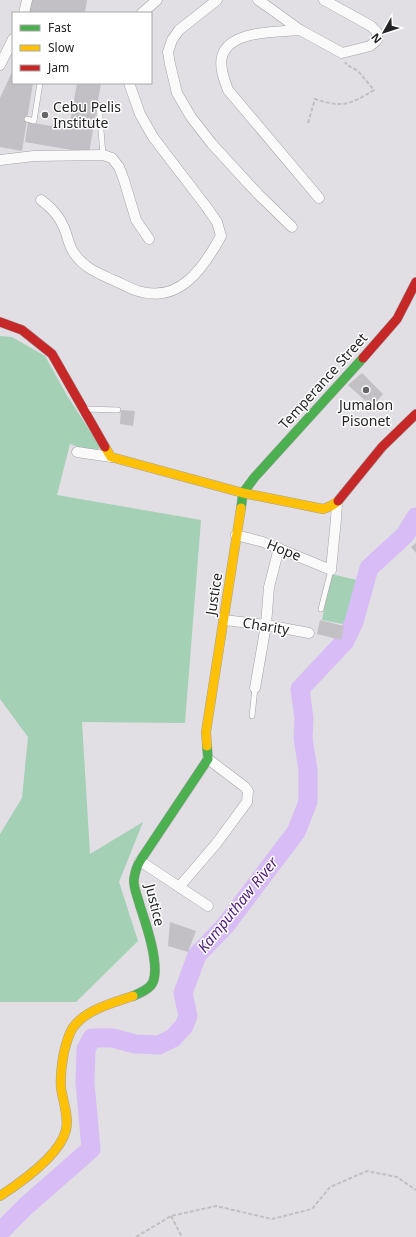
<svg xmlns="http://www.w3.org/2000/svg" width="416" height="1237" viewBox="0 0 416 1237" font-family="'Noto Sans',sans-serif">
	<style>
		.green { fill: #a4d0b6 }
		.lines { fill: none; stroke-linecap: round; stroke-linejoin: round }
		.river { stroke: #d7bcf6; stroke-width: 19 }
		.building { fill: #c2c0c4 }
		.lane-casing { stroke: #a3a2a5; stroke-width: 6 }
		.street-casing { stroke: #a3a2a5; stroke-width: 11 }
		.fast-casing { stroke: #a3a2a5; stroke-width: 10 }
		.slow-casing { stroke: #a3a2a5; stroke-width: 10 }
		.jam-casing { stroke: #a3a2a5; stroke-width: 10 }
		.path { stroke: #c0c0c1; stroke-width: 2; stroke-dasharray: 4 2; stroke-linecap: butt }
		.lane { stroke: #fafafb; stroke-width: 5 }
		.street { stroke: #fafafb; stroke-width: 10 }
		.fast { stroke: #4caf50; stroke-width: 9 }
		.slow { stroke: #ffc107; stroke-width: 9 }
		.jam { stroke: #c62828; stroke-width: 9 }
		.poi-dot { fill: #666568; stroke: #fff; stroke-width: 1.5 }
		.labels { text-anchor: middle; stroke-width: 3; stroke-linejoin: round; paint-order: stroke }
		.poi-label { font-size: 14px; fill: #242325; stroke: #fff; text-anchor: start }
		.street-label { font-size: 14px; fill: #242325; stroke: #fff }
		.water-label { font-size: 15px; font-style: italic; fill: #501c78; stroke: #fff }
	</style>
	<rect width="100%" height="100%" fill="#e1dfe4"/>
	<g class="green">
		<path d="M0 336 12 337 45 356 68 397 101 448 91 451 70 444 57 495 201 520 185 723 82 722 90 854 143 822 119 882 138 941 76 1002H0V834L22 798 28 737 0 699Z"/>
		<path d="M331 574 357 580 348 625 322 620Z"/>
	</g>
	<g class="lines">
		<path class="river" d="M0 1232 26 1206 91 1149 85 1083 86 1049 92 1038H113L135 1044 159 1045 173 1038 184 1026 188 1016 183 993 197 955 225 926 296 832 308 802V770L303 738 304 719 300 689 345 641 354 622 369 568 405 535 416 517"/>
	</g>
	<g class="building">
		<path d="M31 0H87L85 13H29Z"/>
		<path d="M13 70V83H33L22 151 0 147V98Z"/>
		<path d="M77 83H101L89 153 25 142 28 122 69 129Z"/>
		<path d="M362 373 383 394 372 407 348 385Z"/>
		<path d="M121 410 135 411 133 426 120 424Z"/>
		<path d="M416 543V553L411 547Z"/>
		<path d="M320 620 344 626 341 640 317 634Z"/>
		<path d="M170 922 196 931 188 952 168 946Z"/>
	</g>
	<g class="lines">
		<g class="lane-casing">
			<g id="lane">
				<path d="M99 105 103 155"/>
				<path d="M27 119 34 121 40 83"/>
				<path d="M85 409 118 410"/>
				<path d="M321 609 331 570"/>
				<path d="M252 716 255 688"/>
			</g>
		</g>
		<g class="street-casing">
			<g id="street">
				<path d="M217 0 179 30 172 40 168 52 170 64 177 93 191 117 212 144 258 194 292 227"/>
				<path d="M258 0 271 9 300 30 342 53 370 46 377 40V32L371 26 324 0"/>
				<path d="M24 13 27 0"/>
				<path d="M142 13 157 0"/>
				<path d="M300 30C278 32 228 30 222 57 219 67 225 82 228 90L319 198"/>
				<path d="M0 65 13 39"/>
				<path d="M0 160 34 156 103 155 112 158 119 167 124 180 136 220 149 239"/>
				<path d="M41 200C53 209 61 218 66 233 68 239 70 248 74 253 84 268 98 273 113 280 121 283 130 289 138 291 180 304 204 267 221 236L217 222 205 205 153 137 140 114 129 83"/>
				<path d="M77 452 111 457"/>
				<path d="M236 535 263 542 331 570 336 519 337 502"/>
				<path d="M224 620 266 625 309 633"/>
				<path d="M255 688 266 625 269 587 279 548"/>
				<path d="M140 861 208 906"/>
				<path d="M179 887 216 844 247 802 248 791 245 787 208 759"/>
			</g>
		</g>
		<g class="fast-casing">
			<g id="fast">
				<path d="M241 508 243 493 254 478 363 358"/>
				<path d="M133 996C140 993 150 989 153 982 160 964 146 924 140 906 138 897 133 888 134 879 135 872 137 866 140 861L208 759 207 746"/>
			</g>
		</g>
		<g class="slow-casing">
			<g id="slow">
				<path d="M105 447 111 457 243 493 323 509 331 506 338 501"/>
				<path d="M207 746 206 732 241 508"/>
				<path d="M0 1196C20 1183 60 1155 66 1130 69 1116 63 1102 61 1088 60 1076 62 1063 64 1052 66 1044 68 1036 72 1029 84 1010 113 1003 133 996"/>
			</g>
		</g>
		<g class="jam-casing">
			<g id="jam">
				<path d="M0 322 22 330 52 354 105 447"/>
				<path d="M363 358 397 319 416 282"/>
				<path d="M338 501 382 447 416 414"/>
			</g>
		</g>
		<g class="path">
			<path d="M308 123 315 99C342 108 350 105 374 90L358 71 347 65 345 62"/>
			<path d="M171 1216 182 1237"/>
			<path d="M136 1237 171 1216 216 1206 272 1219 312 1209 330 1187 367 1171 397 1177 416 1190"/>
		</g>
		<use href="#lane" class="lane"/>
		<use href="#street" class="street"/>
		<use href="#fast" class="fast"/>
		<use href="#slow" class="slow"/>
		<use href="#jam" class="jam"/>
	</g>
	<g class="poi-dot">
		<circle cx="45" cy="115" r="4"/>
		<circle cx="366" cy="390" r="4"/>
	</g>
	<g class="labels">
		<g class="poi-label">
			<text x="53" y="112">Cebu Pelis<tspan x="53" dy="16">Institute</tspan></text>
			<text x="366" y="410" text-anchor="middle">Jumalon<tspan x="366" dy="16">Pisonet</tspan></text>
		</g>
		<g class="street-label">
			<text transform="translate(323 381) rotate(-48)" y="5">Temperance Street</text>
			<text transform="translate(284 550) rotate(22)" y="5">Hope</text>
			<text transform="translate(214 594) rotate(-81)" y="5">Justice</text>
			<text transform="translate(266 626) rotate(9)" y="5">Charity</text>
			<text transform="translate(155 905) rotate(76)" y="5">Justice</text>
		</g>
		<g class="water-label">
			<text transform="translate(238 905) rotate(-51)" y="5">Kamputhaw River</text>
		</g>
	</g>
	<rect x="12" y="12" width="140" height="72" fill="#ffffff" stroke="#a7a7a8"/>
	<rect x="20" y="25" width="20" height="6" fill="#4caf50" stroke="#a7a7a8"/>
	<text x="48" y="32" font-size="12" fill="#242325">Fast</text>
	<rect x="20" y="45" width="20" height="6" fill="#ffc107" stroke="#a7a7a8"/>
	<text x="48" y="52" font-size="12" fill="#242325">Slow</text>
	<rect x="20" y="65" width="20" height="6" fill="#c62828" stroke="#a7a7a8"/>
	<text x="48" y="72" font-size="12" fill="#242325">Jam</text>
	<g transform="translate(384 32) rotate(231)" stroke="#ffffff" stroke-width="3" paint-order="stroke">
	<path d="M0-3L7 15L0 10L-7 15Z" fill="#242325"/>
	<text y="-6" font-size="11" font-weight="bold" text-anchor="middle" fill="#242325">N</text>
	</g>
</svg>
